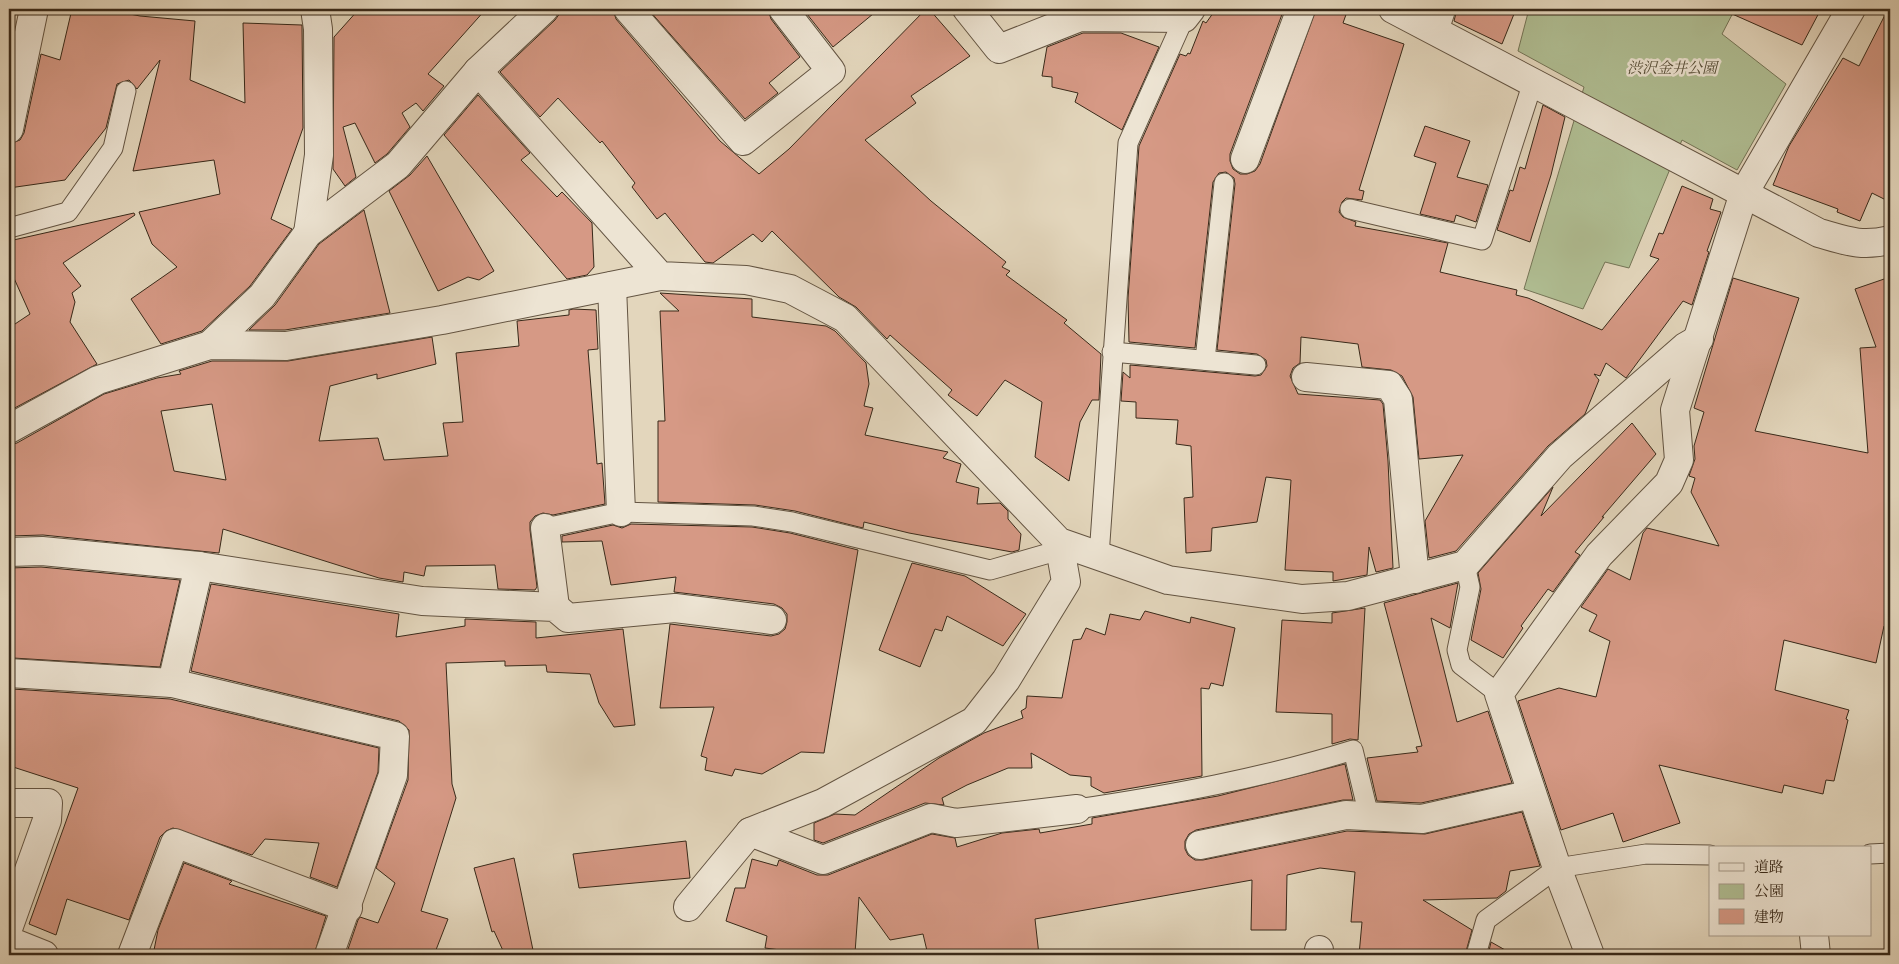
<svg xmlns="http://www.w3.org/2000/svg" width="1899" height="964" viewBox="0 0 1899 964" font-family="'IM FELL Double Pica','Noto Serif JP',serif">
	<style>
		.green { fill: #b0be93; stroke: #747456 }
		.building { fill: #d69985; stroke: #382919; fill-rule: evenodd }
		.lines { fill: none; stroke-linecap: round; stroke-linejoin: round }
		.service-casing { stroke: #635442; stroke-width: 21 }
		.minor-casing { stroke: #635442; stroke-width: 30 }
		.service { stroke: #ede4d3; stroke-width: 19 }
		.minor { stroke: #ede4d3; stroke-width: 28 }
		.labels { text-anchor: middle; stroke-width: 5; stroke-linejoin: round; paint-order: stroke }
		.park-label { font-size: 15px; font-style: italic; fill: #564e38; stroke: #ede4d3 }
	</style>
	<rect width="100%" height="100%" fill="#e3d6bc"/>
	<filter id="stains"><feTurbulence type="fractalNoise" baseFrequency=".004" numOctaves="4"/><feColorMatrix values="0 0 0 0 .2 0 0 0 0 .09 0 0 0 0 .02 0 0 0 .5 -.17"/></filter>
	<radialGradient id="worn" r=".72"><stop offset=".6" stop-color="#630" stop-opacity="0"/><stop offset="1" stop-color="#630" stop-opacity=".3"/></radialGradient>
	<path class="green" d="M1529 9H1735L1722 34 1786 84 1737 170 1682 140 1629 268 1605 262 1583 309 1524 289 1584 87 1518 51Z"/>
	<g class="building">
		<path d="M72 9H104L140 16 195 21 190 80 245 103 243 23 302 25 303 128 271 219 292 229 250 286 202 331 161 344 131 299 177 267 152 244 139 212 220 194 214 160 133 171 160 60 137 89 129 80 117 84 106 128 65 180 9 188V144L20 140 24 133 41 54 60 60Z"/>
		<path d="M359 9H486L428 74 444 86 423 111 416 103 402 113 410 127 387 154 375 163 355 123 343 127 356 177 345 186 333 169 334 37Z"/>
		<path d="M563 9H613L616 19 720 141 759 174 789 149 926 9H929L970 56 911 96 916 103 865 140 931 201 1006 262 1002 267 1010 271 1006 275 1067 320 1064 323 1101 354 1099 400H1092L1080 422 1069 481 1035 457 1042 402 1005 380 977 416 948 395 952 390 890 335 887 339 856 307 839 297 772 231 762 242 753 234 713 263 705 262 665 213 657 219 632 187 635 183 602 141 600 143 558 98 540 117 500 72 555 20Z"/>
		<path d="M648 9H768L771 19 800 57 769 83 778 93 745 119Z"/>
		<path d="M803 9H879L833 47Z"/>
		<path d="M1216 9H1284L1230 154V161L1233 169 1240 174H1247L1255 171 1260 164 1316 9H1348L1343 23 1404 44 1359 190 1364 191 1362 200 1346 198 1342 202 1339 212 1343 217 1356 222 1355 226 1448 243 1440 272 1517 290 1516 295 1528 298 1602 330 1659 259 1650 256 1659 233 1663 234 1682 186 1713 199 1710 209 1721 212 1707 251 1709 252 1692 305 1683 301 1626 378 1606 363 1600 376 1594 374 1599 380 1585 414 1548 446 1456 551 1429 558 1425 521 1463 455 1419 459 1413 397 1402 376 1391 370 1362 367 1358 344 1301 337 1300 363 1293 368 1290 376 1298 394 1380 400 1383 404 1388 461 1393 568 1376 572 1369 547 1367 575 1333 581V572L1285 570 1291 480 1266 477 1257 522 1212 528 1211 551 1186 553 1184 498 1193 497 1191 446 1176 444 1178 420 1136 418V402L1121 401 1123 372 1130 378V365L1255 376 1261 375 1267 366 1266 360 1257 354 1217 350 1235 184 1234 178 1226 172 1219 173 1213 182 1195 348 1129 342 1128 298 1139 146 1180 54 1186 56 1188 53 1190 54 1203 21 1206 23Z"/>
		<path d="M1457 9H1516L1502 44 1454 21Z"/>
		<path d="M1721 9H1821L1802 45Z"/>
		<path d="M1888 9H1890V202L1872 193 1860 221 1837 212 1838 209 1773 185 1789 146 1843 58 1859 66Z"/>
		<path d="M1083 33H1121L1159 47 1122 130 1075 102 1078 93 1052 87V77L1042 76 1047 47Z"/>
		<path d="M478 95 530 153 521 160 557 197 562 192 592 223 594 267 587 275 567 279 444 135Z"/>
		<path d="M1543 105 1565 117 1551 175 1530 242 1497 230 1510 190 1513 191 1520 167 1525 169Z"/>
		<path d="M1425 126 1470 141 1457 177 1488 185 1476 222 1456 215 1454 222 1420 214 1436 163 1414 156Z"/>
		<path d="M427 156 494 271 479 280 468 277 438 291 389 191 410 175Z"/>
		<path d="M364 210 390 313 285 330H249L275 305 319 244Z"/>
		<path d="M134 213 135 215 63 263 81 286 72 293 75 302 70 322 97 364 9 411V328L30 314 9 267V241Z"/>
		<path d="M1890 277V627L1884 626 1876 663 1784 640 1775 690 1849 710 1846 719 1848 720 1834 781 1826 780 1823 794 1784 785 1782 793 1659 765 1680 823 1623 842 1613 813 1561 830 1518 701 1559 688 1596 697 1610 641 1589 631 1597 615 1581 607 1608 569 1630 580 1643 533 1647 528 1719 546 1691 492 1695 478 1689 476 1695 459 1694 446 1704 412 1694 408 1733 278 1799 298 1755 431 1868 453 1860 348 1876 347 1855 289Z"/>
		<path d="M660 293 752 299V317L826 326 835 331 866 363 869 384 864 406 873 408 865 435 948 452 943 458 961 464 956 482 979 488 977 504 1000 503 1008 511V519L1021 534 1019 550 1012 552 909 533 864 522 863 528 795 511 755 505 658 502V421H665L660 311H679Z"/>
		<path d="M573 309 596 310 598 349 588 350 597 464 602 463 605 504 553 515 543 513 535 516 530 522V530L537 587 535 590 498 589 495 565 426 566 424 576 404 572 403 582 379 578 223 529 219 553 43 535 9 536V445L17 443 104 394 157 378 181 374 179 371 212 361H288L432 337 436 364 377 379V374L330 386 319 441 378 438 384 460 448 456 443 423 463 422 456 353 519 346 517 321 569 315V310ZM212 404 226 480 174 471 161 411Z"/>
		<path d="M1632 423 1656 454 1602 517H1604L1575 552 1580 555 1553 592 1548 589 1521 626 1523 628 1503 658 1471 640 1481 589 1478 573 1553 487 1541 516Z"/>
		<path d="M631 524 752 527 790 533 858 550 824 753 801 752 762 774 735 769 732 776 705 770 707 758 701 756 714 707 660 708 670 624 771 636 779 634 785 629 787 622V614L782 608 774 604 674 592 676 577 611 585 602 541 562 542V536L613 525 622 528Z"/>
		<path d="M912 563 965 576 1026 614 1003 646 947 616 942 631 935 629 920 667 879 650Z"/>
		<path d="M41 567 180 580 160 667 13 658V654H9V568Z"/>
		<path d="M1458 583 1450 628 1431 618 1457 722 1488 711 1512 783 1421 803 1377 801 1367 758 1418 752 1416 747 1422 746 1384 603Z"/>
		<path d="M211 584 399 614 396 637 465 626V619L536 622V638L623 629 635 725 614 727 599 703 590 674 547 672 546 665 505 666V661L446 663 452 784 456 798 421 911 448 919 434 955H346L358 920 360 917 378 923 395 883 376 868 408 780 409 730 399 721 191 671Z"/>
		<path d="M1365 608 1358 740 1350 739 1332 744V714L1276 712 1282 620 1332 623V613Z"/>
		<path d="M1145 611 1190 623 1191 617 1235 628 1223 686 1211 683 1209 689 1201 688 1202 776 1104 793 1091 786V777L1070 775 1031 753 1032 768H1008L967 785 942 798 944 805 925 803 823 843 814 840V823L835 814 855 815 939 758 984 733 1023 718 1021 711 1026 708 1027 696 1062 698 1073 640 1081 639 1086 628 1105 635 1110 614 1140 620Z"/>
		<path d="M12 689 170 699 379 748 378 772 337 887 310 877 319 843 265 839 252 855 173 828 166 831 160 837 129 920 67 899 56 935 29 924 78 788 10 766Z"/>
		<path d="M1345 764 1353 800H1343L1196 830 1189 834 1185 841V849L1188 855 1195 860H1203L1347 831 1425 834 1522 812 1540 866 1510 871 1506 891 1497 898 1423 900 1472 930 1465 955H1359L1362 922H1351L1355 872 1320 868 1287 875 1286 930H1251L1252 880 1035 919 1039 955H928L923 934 890 940 859 897 855 953 811 954 765 948 767 936 726 921 735 888H745L752 859 777 866 779 860 817 875H828L932 834 955 838 957 847 1002 833 1039 829 1040 833 1092 824V818L1218 796Z"/>
		<path d="M686 841 690 878 579 888 573 854Z"/>
		<path d="M514 858 534 955H505L494 931 492 932 474 868Z"/>
		<path d="M184 863 232 881 229 884 326 916 314 955H153L158 930Z"/>
		<path d="M1491 942 1514 955H1488Z"/>
	</g>
	<g class="lines">
		<g class="service-casing">
			<g id="service">
				<path d="M1438 33 1446 9"/>
				<path d="M1350 209 1482 240 1533 82"/>
				<path d="M9 228 68 212 113 148 126 91"/>
				<path d="M1112 352 1256 365"/>
				<path d="M1205 360 1224 183"/>
				<path d="M545 528 621 512 753 516 792 522 990 570 1060 550"/>
				<path d="M1099 556 1128 143 1184 18"/>
				<path d="M1465 565 1470 587 1457 650 1461 665 1499 694"/>
				<path d="M1077 809C1170 795 1263 778 1353 750L1369 816"/>
				<path d="M1870 854 1890 853"/>
				<path d="M1476 955 1486 920 1557 868 1646 854 1710 855"/>
			</g>
		</g>
		<g class="minor-casing">
			<g id="minor">
				<path d="M628 9 743 141 831 71 783 9"/>
				<path d="M967 9 999 49 1080 17 1184 18 1191 9"/>
				<path d="M1393 9 1819 233C1847 241 1861 247 1890 240"/>
				<path d="M478 71 660 276 746 280 790 289 845 318 1059 542 1168 580 1302 599 1348 596 1465 565 1560 456 1685 347 1699 339"/>
				<path d="M9 129 34 9"/>
				<path d="M1245 159 1301 9"/>
				<path d="M308 233 319 155 318 29 315 9"/>
				<path d="M612 286 621 512"/>
				<path d="M210 345 262 296 308 233 398 165 478 71 544 9"/>
				<path d="M1306 377 1389 385 1398 399 1415 579"/>
				<path d="M9 429 98 380 210 345 286 346 442 320 660 276"/>
				<path d="M545 528 555 607"/>
				<path d="M9 552 42 551 199 566 422 601 555 607 568 618 675 608 772 620"/>
				<path d="M199 566 172 683 395 736 393 775 329 955"/>
				<path d="M9 673 172 683"/>
				<path d="M9 803H48L47 820 9 926"/>
				<path d="M750 832 823 803 974 721 1006 680 1066 582 1059 542"/>
				<path d="M1200 845 1346 815 1422 819 1532 794"/>
				<path d="M688 907 750 832 823 860 931 818 956 823 1077 809"/>
				<path d="M1814 935 1816 955"/>
				<path d="M9 941 44 955"/>
				<path d="M132 955 175 843 348 908"/>
				<path d="M1318 955 1319 950"/>
				<path d="M1590 955 1557 868 1499 694 1599 555 1669 483 1679 460 1675 410 1744 193 1851 9"/>
			</g>
		</g>
		<use href="#service" class="service"/>
		<use href="#minor" class="minor"/>
	</g>
	<g class="labels">
		<g class="park-label">
			<text x="1672" y="73">渋沢金井公園</text>
		</g>
	</g>
	<rect width="1899" height="964" fill="none" stroke="#e3d6bc" stroke-width="30"/>
	<rect x="10" y="10" width="1879" height="944" fill="none" stroke="#382919" stroke-width="2.5"/>
	<rect x="15" y="15" width="1869" height="934" fill="none" stroke="#382919"/>
	<rect x="1709" y="846" width="162" height="90" fill="#ede4d3" stroke="#a59989"/>
	<rect x="1719" y="863" width="25" height="8" fill="#ede4d3" stroke="#a59989"/>
	<text x="1754" y="872" font-size="15" fill="#382919">道路</text>
	<rect x="1719" y="884" width="25" height="15" fill="#b0be93" stroke="#a59989"/>
	<text x="1754" y="896" font-size="15" fill="#382919">公園</text>
	<rect x="1719" y="909" width="25" height="15" fill="#d69985" stroke="#a59989"/>
	<text x="1754" y="922" font-size="15" fill="#382919">建物</text>
	<rect width="100%" height="100%" filter="url(#stains)"/>
	<rect width="100%" height="100%" fill="url(#worn)"/>
</svg>
